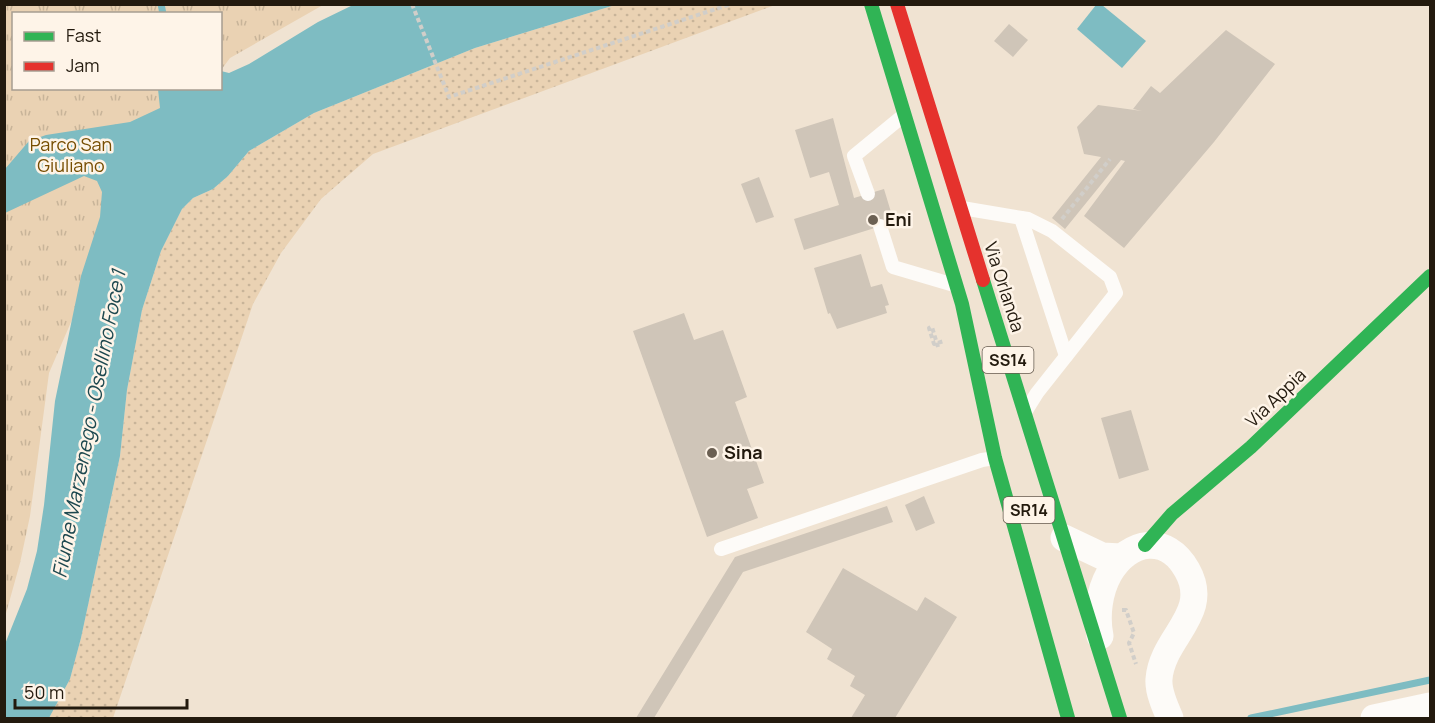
<svg xmlns="http://www.w3.org/2000/svg" width="1435" height="723" viewBox="0 0 1435 723" font-family="Manrope,sans-serif">
	<style>
		.grass { fill: url(#grass-dots) }
		.park { fill: url(#park-tufts) }
		.water { fill: #7ebcc2 }
		.lines { fill: none; stroke-linecap: round; stroke-linejoin: round }
		.stream { stroke: #7ebcc2; stroke-width: 7 }
		.building { fill: #cfc5b8 }
		.path { stroke: #d1cec9; stroke-width: 4; stroke-dasharray: 4.5 3; stroke-linecap: butt }
		.lane { stroke: #fdfbf8; stroke-width: 14 }
		.street { stroke: #fdfbf8; stroke-width: 27 }
		.fast { stroke: #30b455; stroke-width: 14 }
		.jam { stroke: #e5322d; stroke-width: 14 }
		.poi-dot { fill: #6b6053; stroke: #fef4e8; stroke-width: 2 }
		.labels { text-anchor: middle; stroke-width: 5; stroke-linejoin: round; paint-order: stroke }
		.shield { fill: #fef4e8; stroke: #655b4f; stroke-width: 1.5 }
		.shield-label { font-size: 16px; font-weight: bold; fill: #231a0e }
		.park-label { font-size: 18px; fill: #764d00; stroke: #fef4e8 }
		.poi-label { font-size: 18px; font-weight: bold; fill: #231a0e; stroke: #fef4e8; text-anchor: start }
		.street-label { font-size: 18px; fill: #231a0e; stroke: #fef4e8 }
		.water-label { font-size: 20px; font-style: italic; fill: #1d484f; stroke: #fef4e8 }
	</style>
	<defs>
		<pattern id="grass-dots" width="8" height="8" patternUnits="userSpaceOnUse" patternTransform="scale(1.5)"><rect width="8" height="8" fill="#ead2b3"/><path d="M2 2h.1M6 6h.1" fill="none" stroke="#c8b499" stroke-width="1.8" stroke-linecap="round"/></pattern>
		<pattern id="park-tufts" width="24" height="20" patternUnits="userSpaceOnUse" patternTransform="scale(1.5)"><rect width="24" height="20" fill="#ead2b3"/><path d="M3 7l-1-3M5 7V3M7 7l1-3M15 17l-1-3M17 17v-4M19 17l1-3" fill="none" stroke="#c8b499"/></pattern>
	</defs>
	<rect width="100%" height="100%" fill="#f0e3d2"/>
	<path class="grass" d="M615 5H775L373 154 321 199 281 253 253 304 113 718H49L70 679 81 638 120 456 127 390 142 310 161 251 182 209 193 198 213 189 228 176 249 151 314 113 475 48Z"/>
	<path class="park" d="M5 5H323L230 58 221 70 220 14H14V88L206 89 132 181 49 373 30 516 20 563 5 617Z"/>
	<g class="water">
		<path d="M355 4 615 5 475 48 314 113 249 151 228 176 213 189 193 198 182 209 161 251 142 310 127 390 120 456 81 638 70 679 49 718H5V644L27 589 37 551 44 505 55 401 81 276 100 217 102 192 97 181 84 176 5 213V169L29 141 46 135 130 122 160 108 158 89 220 88 221 71 229 73 249 64 318 22Z"/>
		<path d="M1096 5H1102L1146 41 1122 68 1077 29Z"/>
	</g>
	<g class="lines">
		<g class="stream">
			<path d="M161 4 163 14"/>
			<path d="M1251 718 1430 680"/>
		</g>
	</g>
	<g class="building">
		<path d="M1009 24 1028 40 1013 57 994 41Z"/>
		<path d="M1226 30 1275 64 1214 142 1124 248 1084 216 1125 161 1121 160 1065 229 1052 218 1101 157 1084 154 1077 127 1098 105 1142 111 1133 109 1151 86 1160 93Z"/>
		<path d="M833 118 854 198 884 189 894 222 804 250 794 219 839 205 829 172 810 178 795 130Z"/>
		<path d="M759 177 774 217 756 223 741 184Z"/>
		<path d="M861 254 871 287 882 284 889 305 885 306 887 313 837 329 830 313 828 314 814 268Z"/>
		<path d="M684 313 694 340 723 330 747 397 735 402 764 483 747 489 758 518 707 537 633 331Z"/>
		<path d="M1131 410 1149 470 1119 479 1101 418Z"/>
		<path d="M924 496 935 523 916 531 905 505Z"/>
		<path d="M887 506 893 522 743 572 654 718H636L735 557Z"/>
		<path d="M843 568 917 611 925 597 957 617 895 718H851L865 695 850 686 855 676 827 659 832 649 806 632Z"/>
	</g>
	<g class="lines">
		<g class="path">
			<path d="M412 4 449 97 731 4"/>
			<path d="M1062 219 1110 159"/>
			<path d="M938 347 932 327 929 328 934 344 944 341"/>
			<path d="M1122 610H1126L1134 633 1129 643 1136 664"/>
		</g>
		<g class="lane">
			<path d="M868 194 854 156 904 115"/>
			<path d="M962 208 1028 219 1052 231 1110 277 1116 293 1037 393 1027 409"/>
			<path d="M1021 218 1066 356"/>
			<path d="M880 226 893 267 954 285"/>
			<path d="M721 549 982 460 995 458"/>
		</g>
		<g class="street">
			<path d="M1064 538 1102 556 1121 557"/>
			<path d="M1100 636C1096 616 1099 592 1109 574 1129 539 1167 534 1187 570 1212 614 1162 637 1159 679 1158 691 1165 707 1170 718"/>
			<path d="M1374 718 1430 706"/>
		</g>
		<g class="fast">
			<path d="M871 4 962 304 995 458 1068 718"/>
			<path d="M983 280 1120 718"/>
			<path d="M1145 545 1172 514 1251 447 1430 276"/>
		</g>
		<path class="jam" d="M897 4 983 280"/>
	</g>
	<g class="poi-dot">
		<circle cx="873" cy="220" r="6"/>
		<circle cx="712" cy="453" r="6"/>
	</g>
	<g class="labels">
		<g class="shield">
			<rect x="982.5" y="347" width="51" height="26" rx="4.5"/>
			<rect x="1003.5" y="497" width="51" height="26" rx="4.5"/>
		</g>
		<g class="shield-label">
			<text x="1008" y="366">SS14</text>
			<text x="1029" y="516">SR14</text>
		</g>
		<g class="park-label">
			<text x="71" y="151">Parco San<tspan x="71" dy="21">Giuliano</tspan></text>
		</g>
		<g class="poi-label">
			<text x="885" y="226">Eni</text>
			<text x="724" y="459">Sina</text>
		</g>
		<g class="street-label">
			<text transform="translate(1004 287) rotate(72)" y="6">Via Orlanda</text>
			<text transform="translate(1276 398) rotate(-44)" y="6">Via Appia</text>
		</g>
		<g class="water-label">
			<text transform="translate(89 424) rotate(-79)" y="7">Fiume Marzenego - Osellino Foce 1</text>
		</g>
	</g>
	<rect width="1435" height="723" fill="none" stroke="#231a0e" stroke-width="12"/>
	<rect x="12" y="12" width="210" height="78" fill="#fef4e8" stroke="#a69d91" stroke-width="1.5"/>
	<rect x="24" y="32" width="30" height="9" fill="#30b455" stroke="#a69d91" stroke-width="1.5"/>
	<text x="66" y="42" font-size="18" fill="#231a0e">Fast</text>
	<rect x="24" y="62" width="30" height="9" fill="#e5322d" stroke="#a69d91" stroke-width="1.5"/>
	<text x="66" y="72" font-size="18" fill="#231a0e">Jam</text>
	<path d="M15 699v9h172v-9" fill="none" stroke="#231a0e" stroke-width="3"/>
	<text x="24" y="699" font-size="18" fill="#231a0e" stroke="#fef4e8" stroke-width="4.5" paint-order="stroke">50 m</text>
</svg>
